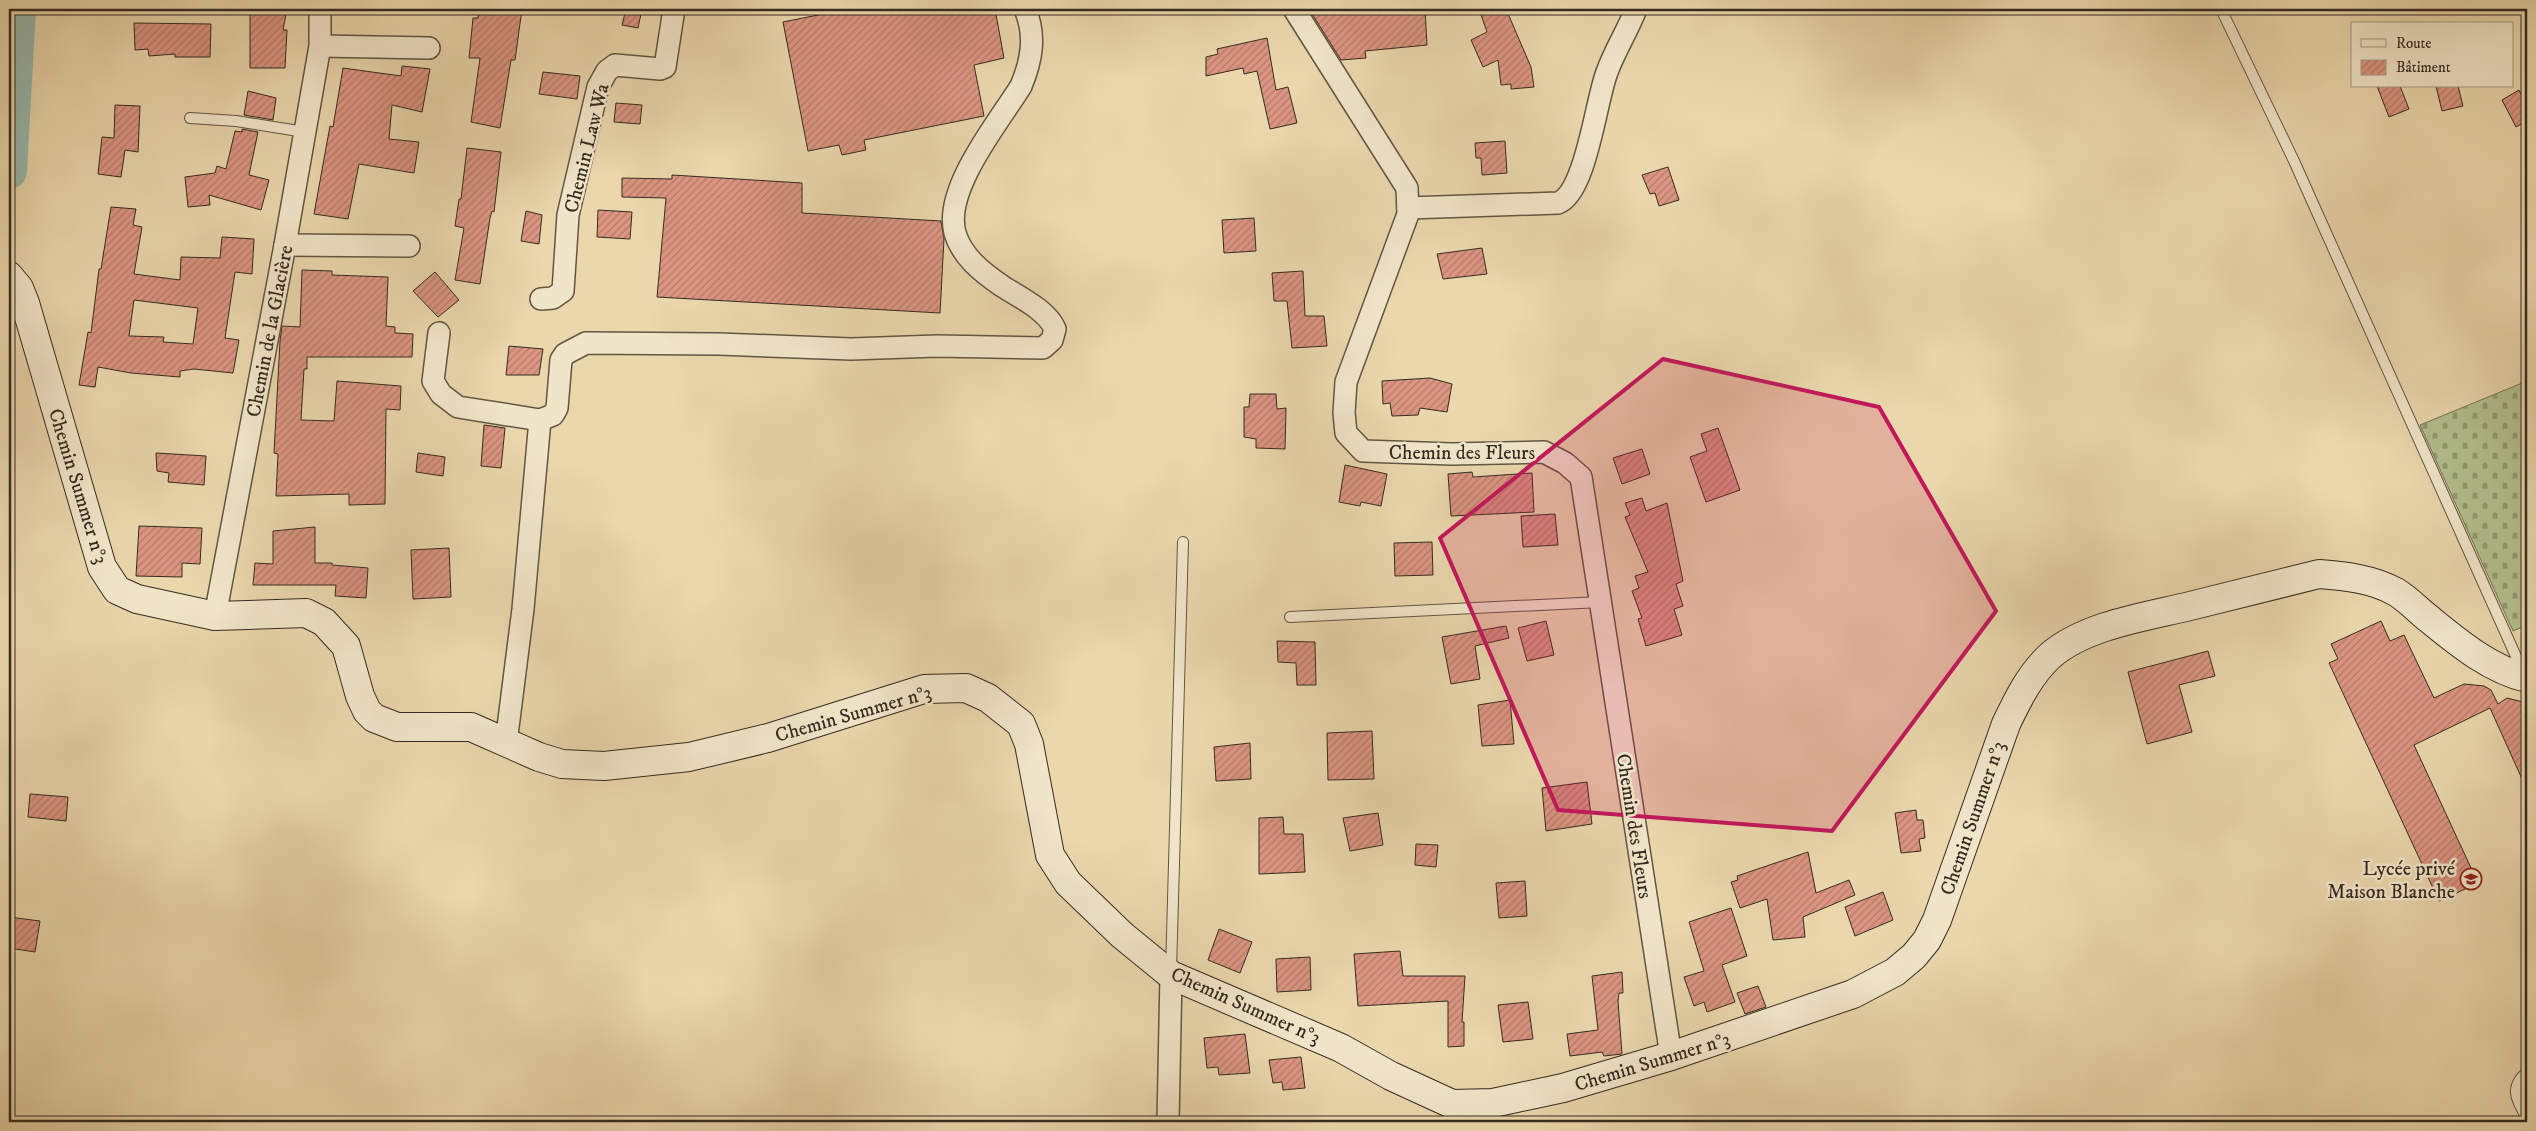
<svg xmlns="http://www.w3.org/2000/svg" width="2536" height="1131" viewBox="0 0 2536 1131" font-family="'IM FELL DW Pica',serif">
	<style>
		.cemetery { fill: url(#cemetery-stones); stroke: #747556 }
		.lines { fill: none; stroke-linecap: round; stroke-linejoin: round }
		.river { stroke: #98b9ad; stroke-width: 36 }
		.building { fill: url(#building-hatch); stroke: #352b20; fill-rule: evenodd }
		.lane-casing { stroke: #625643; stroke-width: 12 }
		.street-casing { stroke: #625643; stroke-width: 24 }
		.secondary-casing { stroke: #352b20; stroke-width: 30 }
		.lane { stroke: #f1e5c9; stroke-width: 10 }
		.street { stroke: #f1e5c9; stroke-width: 21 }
		.secondary { stroke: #f1e5c9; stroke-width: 28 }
		.marked { fill: #c2185b; fill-opacity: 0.2; stroke: #c2185b; stroke-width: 4; stroke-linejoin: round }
		.labels { text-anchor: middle; stroke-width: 5; stroke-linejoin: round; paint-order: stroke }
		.street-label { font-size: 20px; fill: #352b20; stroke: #f1e5c9 }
		.poi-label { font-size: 20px; fill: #352b20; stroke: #f1e5c9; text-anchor: end }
	</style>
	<defs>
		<pattern id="cemetery-stones" width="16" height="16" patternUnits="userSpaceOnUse" patternTransform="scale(1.25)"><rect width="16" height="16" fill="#b2bf8d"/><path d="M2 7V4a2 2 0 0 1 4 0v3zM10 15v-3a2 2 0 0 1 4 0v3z" fill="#929b73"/></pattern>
		<pattern id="building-hatch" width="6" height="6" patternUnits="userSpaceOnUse" patternTransform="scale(1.25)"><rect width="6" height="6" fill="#dc9581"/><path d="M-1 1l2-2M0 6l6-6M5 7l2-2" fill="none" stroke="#b37a69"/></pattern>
	</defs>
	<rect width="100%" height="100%" fill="#ead7ac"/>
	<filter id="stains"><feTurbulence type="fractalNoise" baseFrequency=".004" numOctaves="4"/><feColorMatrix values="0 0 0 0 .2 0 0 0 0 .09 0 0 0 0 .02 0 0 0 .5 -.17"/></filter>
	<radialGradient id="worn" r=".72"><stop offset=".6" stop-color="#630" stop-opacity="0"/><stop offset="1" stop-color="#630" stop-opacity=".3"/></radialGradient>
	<path class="cemetery" d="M2527 381V625L2513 631 2420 425Z"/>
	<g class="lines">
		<path class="river" d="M9 171 18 9"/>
	</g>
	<g class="building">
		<path d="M250 9H287L283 30H287L285 68H250Z"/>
		<path d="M478 9H522L515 60H511L500 128 471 122 480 58H469L473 18H478Z"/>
		<path d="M626 9H642L638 28 622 25Z"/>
		<path d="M848 9H995L1004 58 974 65 984 116 864 140 866 150 842 155 839 145 808 151 783 22Z"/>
		<path d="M1309 9H1362V12L1425 9 1427 45 1365 51 1366 58 1341 60Z"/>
		<path d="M1479 9H1506L1531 67 1534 87 1511 89V84L1501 85 1498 60 1483 67 1471 40 1487 32Z"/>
		<path d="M134 23 211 24 210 57H175V54L149 56 148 49 135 50Z"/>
		<path d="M1267 38 1276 90 1288 87 1297 123 1270 129 1257 71 1244 74 1243 68 1206 76V57L1218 54 1217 49Z"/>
		<path d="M402 66 430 69 422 112 392 105 389 139 419 142 414 173 359 164 348 219 314 214 330 126 333 127 343 68 401 76Z"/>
		<path d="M543 72 580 76 577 99 539 94Z"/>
		<path d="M2377 86H2400L2409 109 2389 117Z"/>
		<path d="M2436 86H2458L2463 106 2442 111Z"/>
		<path d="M2519 90 2527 107V121L2516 127 2502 100Z"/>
		<path d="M248 91 276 98 273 120 244 115Z"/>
		<path d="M616 103 642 105 640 124 614 122Z"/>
		<path d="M115 105 140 106 138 152 125 150 121 177 98 174 102 137 114 138Z"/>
		<path d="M242 129 258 132 249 175 269 180 261 210 209 195 210 205 188 207 185 177 215 173 217 166 226 169 235 131 242 132Z"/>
		<path d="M1505 141 1507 173 1482 175 1481 158H1476L1475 143Z"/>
		<path d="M467 148 501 152 494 212 492 211 490 218 480 284 455 280 464 228 455 226 459 199H461Z"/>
		<path d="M1668 167 1679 200 1659 206 1655 193 1650 194 1642 175Z"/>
		<path d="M672 175 802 183V213L941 221 944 239 940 313 657 297 666 198 622 197V178L672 179Z"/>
		<path d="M111 207 136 209 133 225 142 227 134 274 180 280 181 257 220 258 222 237 254 239 252 274 235 272 225 338 239 340 233 373 194 369 180 371V377L131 373 98 367 95 387 79 385 88 332 91 333 99 269H101ZM134 300 198 308 193 344 163 342 164 337 129 336Z"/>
		<path d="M598 210 632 212 630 239 597 237Z"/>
		<path d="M526 211 542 215 539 244 521 241Z"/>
		<path d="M1254 218 1256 251 1224 253 1222 220Z"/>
		<path d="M1482 248 1487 274 1443 279 1437 254Z"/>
		<path d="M302 270 332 271V275L388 277 386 326 395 327V333L413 334 412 357H307V369H304L301 420 334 421 337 381 401 386 400 410 386 409 385 504 349 505V494L276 496 278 454 274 453 280 341 282 326 300 327Z"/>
		<path d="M1303 271 1305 316H1324L1327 346 1292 348 1287 301H1274L1272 273Z"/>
		<path d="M435 272 459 300 438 317 413 291Z"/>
		<path d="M509 346 543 349 539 375H506Z"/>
		<path d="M1430 378 1452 384 1447 412 1420 408 1418 415 1392 416 1390 403 1383 404 1382 381Z"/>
		<path d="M1250 394H1276L1277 409 1286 408 1285 449 1256 448V439L1244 437V407H1249Z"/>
		<path d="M484 425 505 428 501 468 481 466Z"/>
		<path d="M1718 428 1740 490 1706 502 1690 457 1707 451 1701 434Z"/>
		<path d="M1642 449 1650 474 1622 484 1613 458Z"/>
		<path d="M156 453 206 456 204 485 168 482 169 473 157 471Z"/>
		<path d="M418 453 445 457 443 476 416 472Z"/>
		<path d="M1345 465 1387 474 1381 506 1361 502 1360 506 1339 502Z"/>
		<path d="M1472 472 1473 477 1532 473 1534 512 1451 516 1448 474Z"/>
		<path d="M1642 498 1646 511 1667 503 1683 581 1676 584 1683 606 1674 609 1682 635 1646 646 1638 619 1642 618 1632 591 1639 588 1635 576 1648 572 1625 517 1630 515 1625 503Z"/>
		<path d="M1555 514 1558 545 1523 547 1521 516Z"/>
		<path d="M139 526 202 528 200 564 182 563V577L136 576Z"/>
		<path d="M315 527V563H332V565L368 568 366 598 335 596 336 585H253L255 563 273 564V531Z"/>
		<path d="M1432 542 1433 575 1395 576 1394 543Z"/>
		<path d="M449 548 451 597 413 599 411 550Z"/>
		<path d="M1546 621 1554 655 1527 661 1518 628Z"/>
		<path d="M2381 621 2390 641 2404 635 2434 698 2464 684 2484 686 2491 690 2498 704 2507 698 2527 703V790L2490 708 2414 745 2478 883 2439 901 2329 663 2338 659 2331 644Z"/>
		<path d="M1506 626 1509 638 1475 646 1480 679 1451 684 1442 637Z"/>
		<path d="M1277 641 1315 642 1316 685H1297L1296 663 1278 662Z"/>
		<path d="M2208 651 2215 676 2179 685 2192 732 2147 744 2128 672Z"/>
		<path d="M1510 700 1514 744 1482 746 1478 705Z"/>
		<path d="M1372 731 1374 779 1328 780 1327 733Z"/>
		<path d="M1250 743 1251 779 1216 781 1214 747Z"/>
		<path d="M1587 782 1592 824 1546 831 1542 788Z"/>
		<path d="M30 794 68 797 66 821 28 817Z"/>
		<path d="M1916 810 1917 820H1923L1925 838 1919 839 1921 851 1901 853 1895 813Z"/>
		<path d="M1378 813 1383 845 1350 851 1343 818Z"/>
		<path d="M1283 817 1284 834H1303L1305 872 1259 874V818Z"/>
		<path d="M1416 844 1438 845 1436 867 1415 865Z"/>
		<path d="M1808 852 1816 893 1849 880 1855 895 1803 917 1805 937 1773 940 1767 899 1740 908 1731 882 1738 880 1737 876Z"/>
		<path d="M1525 881 1527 916 1499 918 1496 883Z"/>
		<path d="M1883 892 1893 920 1855 936 1845 907Z"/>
		<path d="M1731 908 1747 956 1722 965 1735 1002 1707 1012 1704 1002 1694 1006 1684 977 1704 971 1689 922Z"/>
		<path d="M9 917 40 921 35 952 9 948Z"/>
		<path d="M1219 929 1252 942 1240 973 1208 960Z"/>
		<path d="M1400 951 1403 976H1465L1462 1022H1464V1046L1448 1047V1001L1358 1006 1354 954Z"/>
		<path d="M1310 957 1311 990 1277 992 1276 959Z"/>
		<path d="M1622 972 1623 993H1619L1618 1001 1622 1054 1604 1056 1602 1052 1570 1056 1567 1034 1598 1030 1592 976Z"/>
		<path d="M1758 986 1766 1007 1745 1014 1737 993Z"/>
		<path d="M1528 1002 1533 1039 1503 1042 1498 1005Z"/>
		<path d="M1245 1034 1250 1073 1219 1075 1218 1067 1207 1068 1204 1038Z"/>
		<path d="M1301 1057 1305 1088 1283 1090 1282 1082 1273 1083 1269 1060Z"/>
	</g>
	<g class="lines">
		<g class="lane-casing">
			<g id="lane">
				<path d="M2221 9 2294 161 2523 672"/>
				<path d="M190 118 236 121 305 132"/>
				<path d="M1290 617 1601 602"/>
				<path d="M1171 971 1183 542"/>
				<path d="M2527 1072C2509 1087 2516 1100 2527 1118"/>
			</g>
		</g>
		<g class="street-casing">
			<g id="street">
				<path d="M1294 9 1407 188 1408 214 1346 382 1344 413 1346 433 1363 451 1452 454 1544 452 1565 463 1581 477 1671 1056"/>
				<path d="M320 46 429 48"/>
				<path d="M1408 208 1558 203C1586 193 1596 100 1607 72 1615 50 1628 30 1636 9"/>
				<path d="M285 245 409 246"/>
				<path d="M541 299 553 298 563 291 568 215 598 87 607 71 615 65 660 69 665 67 674 9"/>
				<path d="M439 333 433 381 441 394 458 407 540 420 553 415 557 408 561 360 565 354 586 343 719 344 851 349 937 346 1043 348 1052 340 1055 329C1047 310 1019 297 1002 286 983 273 962 257 955 233 943 189 999 122 1021 86 1032 60 1036 35 1025 9"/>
				<path d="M215 616 285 245 320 46V9"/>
				<path d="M506 743 523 609 540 420"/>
				<path d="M1168 1122 1171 975"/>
			</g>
		</g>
		<g class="secondary-casing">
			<path id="secondary" d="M9 276 19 288 25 303 102 567 117 590 137 599 215 616 306 613 324 622 346 646 360 696 367 711 374 718 397 727H471L539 757 562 764 604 766 689 757 768 738 924 689 966 688 988 698 1021 724 1029 744 1050 855 1068 883 1122 935 1171 975 1341 1048 1391 1076 1452 1104 1493 1103 1563 1088 1671 1056 1853 994 1895 972 1914 956 1927 940 1937 920 2006 724C2018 699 2030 674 2051 655 2085 626 2143 617 2186 607 2230 596 2274 585 2319 574 2345 576 2373 579 2396 592 2406 598 2415 607 2423 614 2454 639 2488 669 2527 678"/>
		</g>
		<use href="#lane" class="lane"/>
		<use href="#street" class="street"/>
		<use href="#secondary" class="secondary"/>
	</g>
	<path class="marked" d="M1663 359 1879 407 1996 611 1832 831 1558 810 1440 538Z"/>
	<defs>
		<g id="school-ring" transform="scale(1.125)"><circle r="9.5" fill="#f1e5c9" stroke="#8f2418" stroke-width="1.5"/><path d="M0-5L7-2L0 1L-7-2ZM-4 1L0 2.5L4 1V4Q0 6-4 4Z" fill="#8f2418"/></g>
	</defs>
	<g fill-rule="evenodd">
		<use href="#school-ring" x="2471" y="879"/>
	</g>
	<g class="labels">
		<g class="street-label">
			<text transform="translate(586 148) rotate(-76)" y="7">Chemin Law Wa</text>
			<text transform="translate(269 331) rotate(-79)" y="7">Chemin de la Glacière</text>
			<text x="1462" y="459">Chemin des Fleurs</text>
			<text transform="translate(79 486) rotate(73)" y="7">Chemin Summer n°3</text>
			<text transform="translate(853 713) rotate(-16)" y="7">Chemin Summer n°3</text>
			<text transform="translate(1972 818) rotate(-71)" y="7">Chemin Summer n°3</text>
			<text transform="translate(1635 826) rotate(81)" y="7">Chemin des Fleurs</text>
			<text transform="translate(1246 1005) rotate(24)" y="7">Chemin Summer n°3</text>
			<text transform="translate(1652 1061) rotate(-17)" y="7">Chemin Summer n°3</text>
		</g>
		<g class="poi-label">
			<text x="2455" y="875">Lycée privé<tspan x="2455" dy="23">Maison Blanche</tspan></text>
		</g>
	</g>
	<rect width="2536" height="1131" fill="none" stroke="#ead7ac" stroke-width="30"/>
	<rect x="10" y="10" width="2516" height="1111" fill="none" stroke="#352b20" stroke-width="2.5"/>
	<rect x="15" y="15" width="2506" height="1101" fill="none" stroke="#352b20"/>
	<rect x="2351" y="22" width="162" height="65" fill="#f1e5c9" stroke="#a69b85"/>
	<rect x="2361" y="39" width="25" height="8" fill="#f1e5c9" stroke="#a69b85"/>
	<text x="2396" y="48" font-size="15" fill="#352b20">Route</text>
	<rect x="2361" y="60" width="25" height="15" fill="url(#building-hatch)" stroke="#a69b85"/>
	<text x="2396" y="72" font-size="15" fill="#352b20">Bâtiment</text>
	<rect width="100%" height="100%" filter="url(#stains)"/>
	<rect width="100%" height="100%" fill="url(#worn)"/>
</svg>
